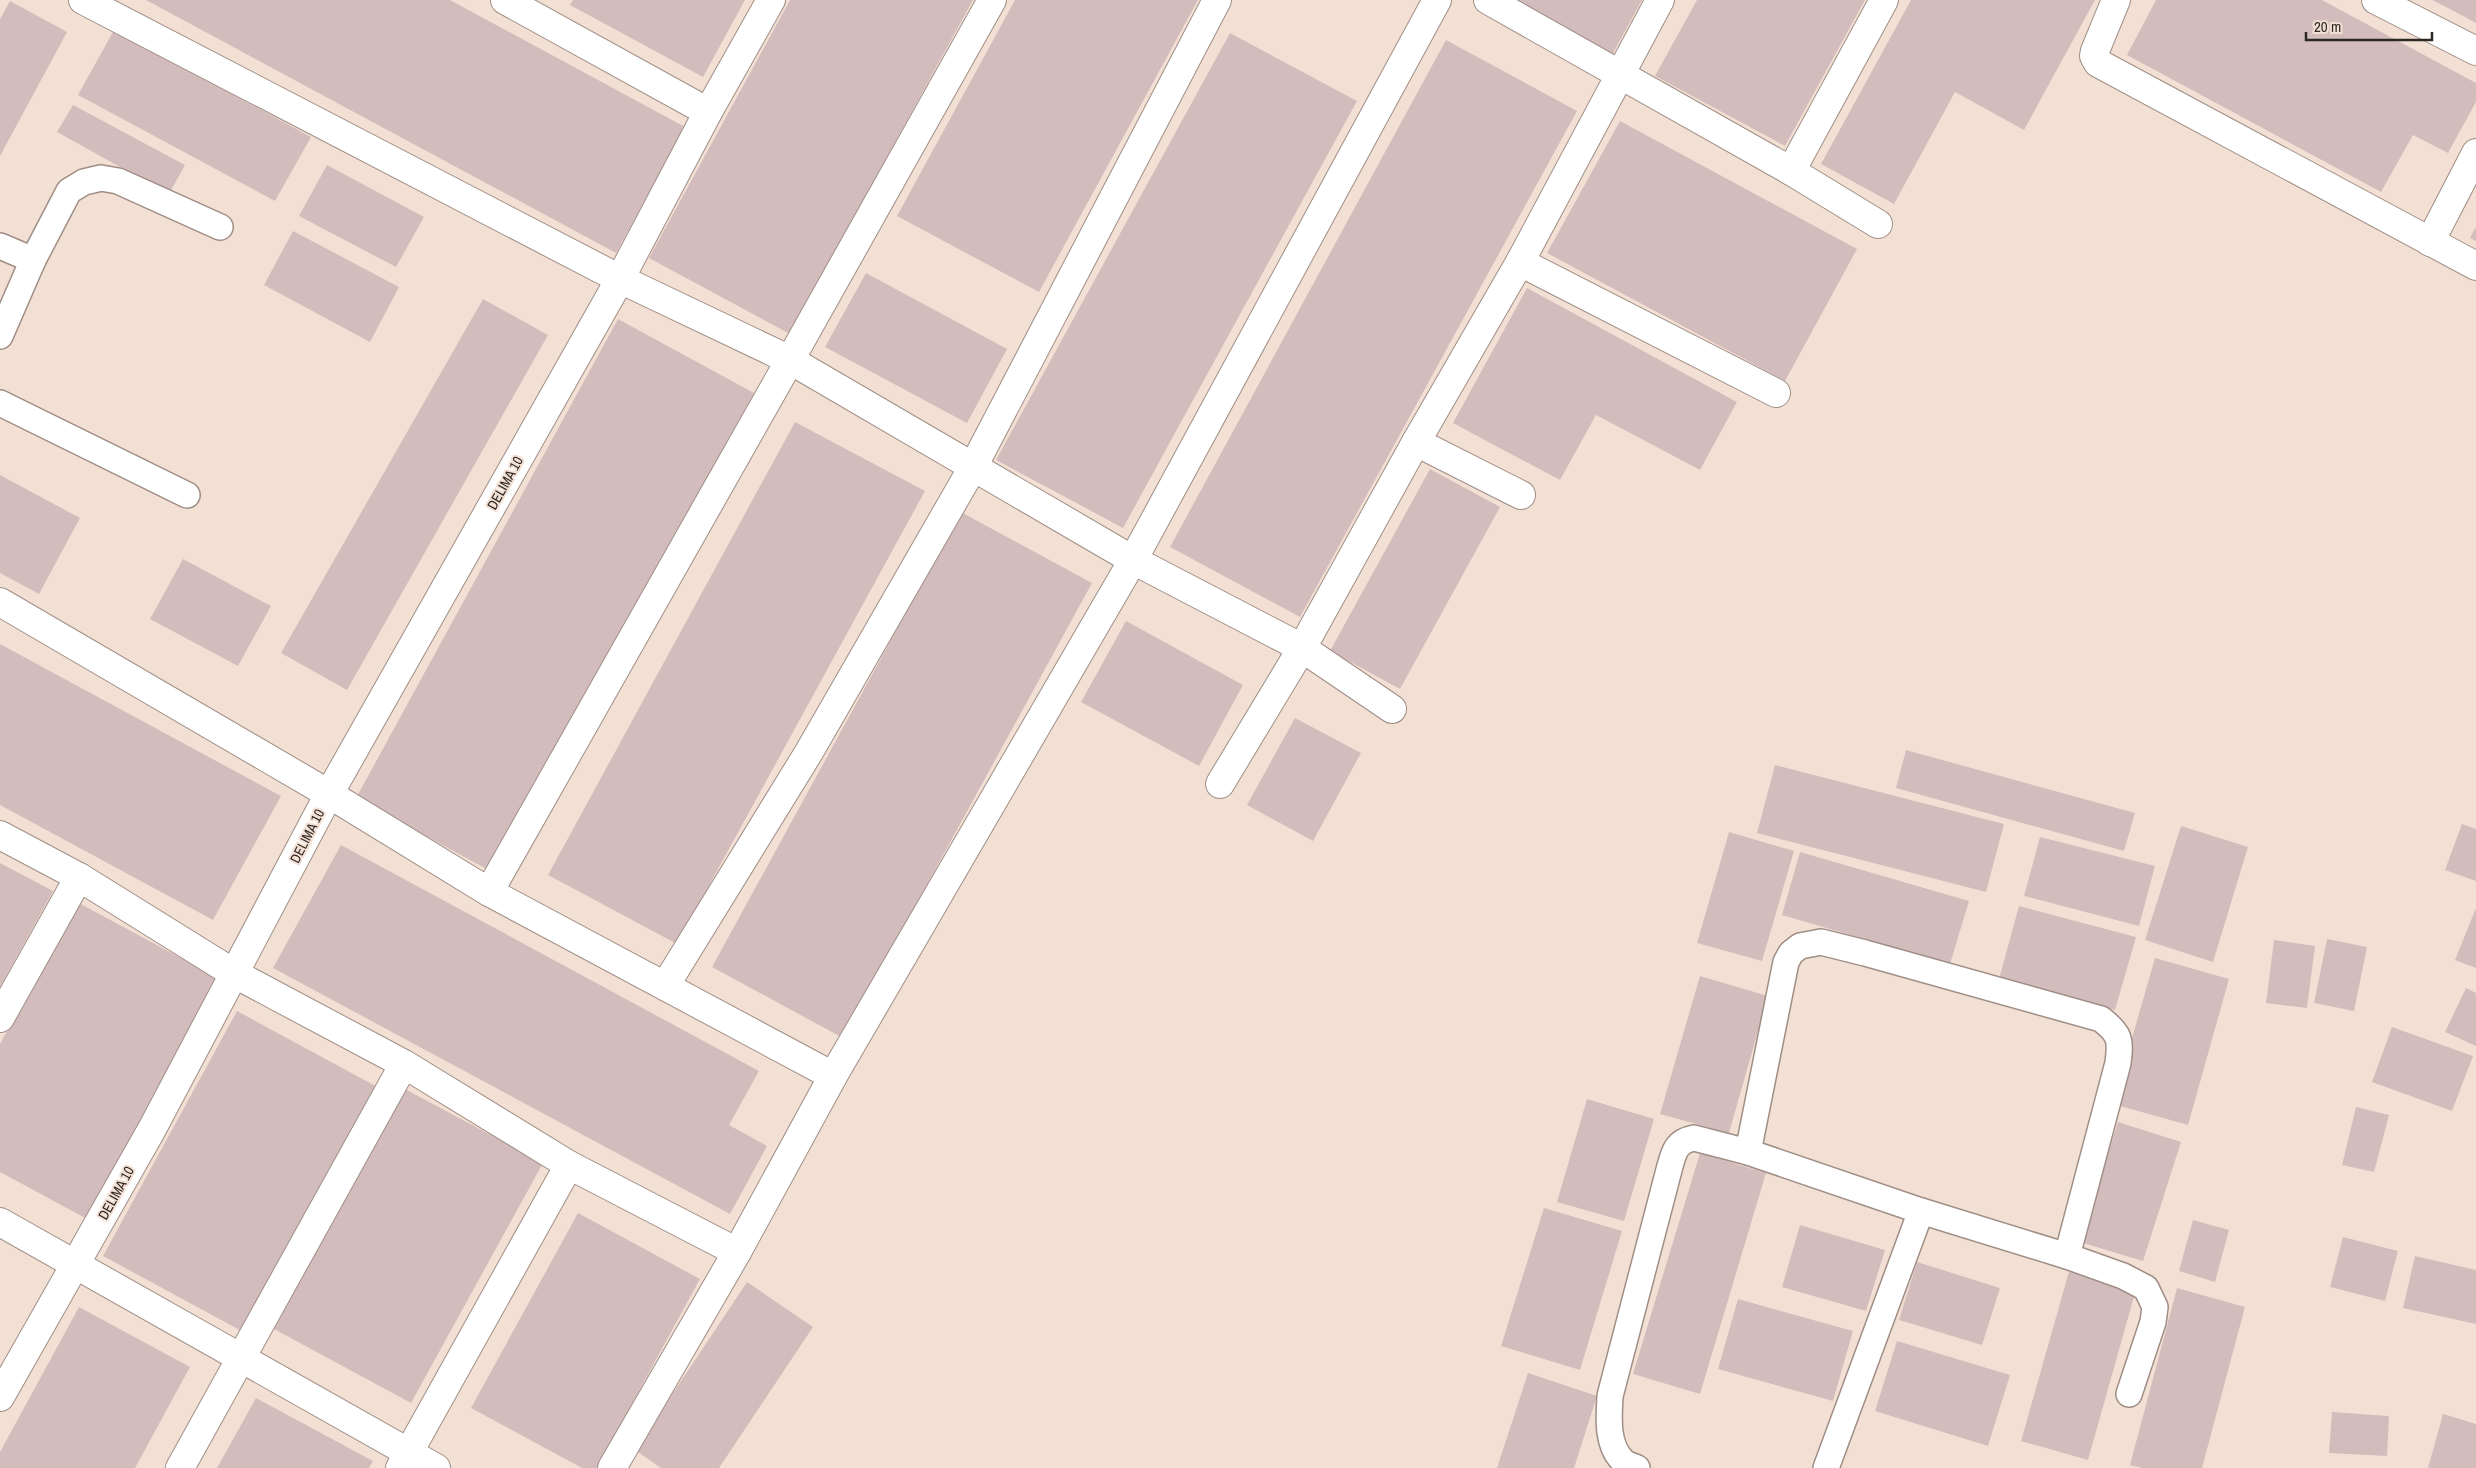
<svg xmlns="http://www.w3.org/2000/svg" width="2476" height="1468" viewBox="0 0 2476 1468" font-family="'Archivo Narrow',sans-serif">
	<style>
		.building { fill: #d3bdbc }
		.lines { fill: none; stroke-linecap: round; stroke-linejoin: round }
		.lane-casing { stroke: #9f8e85; stroke-width: 28 }
		.street-casing { stroke: #9f8e85; stroke-width: 30 }
		.lane { stroke: #fff; stroke-width: 25 }
		.street { stroke: #fff; stroke-width: 28 }
		.labels { text-anchor: middle; stroke-width: 4; stroke-linejoin: round; paint-order: stroke }
		.street-label { font-size: 14px; fill: #2e2824; stroke: #f3e0d5 }
	</style>
	<rect width="100%" height="100%" fill="#f3e0d5"/>
	<g class="building">
		<path d="M146 0H450L685 127 616 253Z"/>
		<path d="M573 0H745L703 77 570 5Z"/>
		<path d="M790 0H973L790 334 649 258Z"/>
		<path d="M1015 0H1198L1039 292 897 216Z"/>
		<path d="M1509 0H1642L1612 55Z"/>
		<path d="M1697 0H1865L1785 146 1655 76Z"/>
		<path d="M1911 0H2095L2024 130 1955 92 1894 204 1821 164Z"/>
		<path d="M2156 0H2322L2476 83V102L2448 153 2413 135 2381 192 2127 55Z"/>
		<path d="M2432 0H2476V23L2450 9Z"/>
		<path d="M10 1 67 32 0 156V19Z"/>
		<path d="M114 30 311 137 275 201 78 95Z"/>
		<path d="M1230 33 1357 101 1123 528 996 460Z"/>
		<path d="M1446 40 1577 111 1300 617 1170 547Z"/>
		<path d="M73 105 185 165 169 194 57 132Z"/>
		<path d="M1620 121 1857 249 1785 381 1547 253Z"/>
		<path d="M327 165 424 217 396 267 299 216Z"/>
		<path d="M2476 227V241L2470 238Z"/>
		<path d="M293 231 399 287 370 342 264 285Z"/>
		<path d="M866 273 1007 349 967 423 825 347Z"/>
		<path d="M1527 288 1737 402 1700 470 1596 415 1560 480 1453 423Z"/>
		<path d="M483 299 548 335 347 690 281 653Z"/>
		<path d="M618 319 754 393 492 872 356 798Z"/>
		<path d="M795 422 925 491 677 944 548 875Z"/>
		<path d="M1430 469 1500 507 1400 689 1330 651Z"/>
		<path d="M0 475 80 518 39 594 0 573Z"/>
		<path d="M961 512 1092 583 843 1038 712 967Z"/>
		<path d="M183 559 271 606 238 666 150 619Z"/>
		<path d="M1126 621 1243 685 1199 766 1081 702Z"/>
		<path d="M0 644 281 796 213 920 0 805Z"/>
		<path d="M1295 718 1361 753 1313 841 1247 805Z"/>
		<path d="M1906 750 2135 813 2124 851 1896 788Z"/>
		<path d="M1775 765 2004 824 1986 892 1757 833Z"/>
		<path d="M2462 824 2476 829V881L2445 870Z"/>
		<path d="M2181 826 2248 847 2213 962 2145 940Z"/>
		<path d="M1729 832 1794 851 1762 961 1697 943Z"/>
		<path d="M2040 837 2155 866 2139 926 2024 896Z"/>
		<path d="M341 845 759 1071 729 1125 767 1146 730 1214 273 968Z"/>
		<path d="M1800 852 1969 901 1950 964 1782 915Z"/>
		<path d="M0 863 53 891 0 987Z"/>
		<path d="M77 902 218 978 87 1219 0 1172V1044Z"/>
		<path d="M2019 906 2136 937 2115 1010 1999 979Z"/>
		<path d="M2476 908V968L2455 960Z"/>
		<path d="M2327 939 2367 947 2354 1011 2314 1003Z"/>
		<path d="M2274 940 2315 946 2307 1008 2266 1003Z"/>
		<path d="M2155 958 2229 979 2188 1125 2113 1104Z"/>
		<path d="M1700 976 1768 996 1729 1133 1660 1114Z"/>
		<path d="M2466 988 2476 993V1046L2445 1032Z"/>
		<path d="M237 1011 381 1089 247 1334 103 1256Z"/>
		<path d="M2392 1027 2473 1056 2452 1111 2372 1082Z"/>
		<path d="M405 1089 543 1163 411 1403 274 1329Z"/>
		<path d="M1587 1099 1654 1119 1624 1221 1557 1202Z"/>
		<path d="M2356 1107 2389 1115 2374 1172 2342 1165Z"/>
		<path d="M2118 1122 2181 1142 2143 1261 2080 1242Z"/>
		<path d="M1700 1153 1766 1173 1700 1394 1633 1374Z"/>
		<path d="M1544 1208 1622 1231 1580 1370 1501 1346Z"/>
		<path d="M578 1213 700 1279 597 1468H582L471 1408Z"/>
		<path d="M2193 1220 2229 1230 2215 1282 2179 1271Z"/>
		<path d="M1800 1225 1885 1250 1866 1311 1782 1287Z"/>
		<path d="M2343 1237 2398 1251 2385 1301 2330 1287Z"/>
		<path d="M2415 1256 2476 1270V1324L2403 1308Z"/>
		<path d="M1917 1262 2000 1288 1982 1345 1899 1320Z"/>
		<path d="M2070 1268 2137 1286 2088 1460 2021 1441Z"/>
		<path d="M747 1282 813 1327 719 1468H661L635 1450Z"/>
		<path d="M2177 1288 2245 1307 2202 1468H2142L2130 1465Z"/>
		<path d="M1738 1299 1853 1331 1833 1401 1718 1369Z"/>
		<path d="M79 1307 190 1367 135 1468H0V1452Z"/>
		<path d="M1897 1341 2010 1375 1988 1446 1875 1411Z"/>
		<path d="M1528 1373 1597 1396 1574 1468H1497Z"/>
		<path d="M256 1398 373 1461 369 1468H217Z"/>
		<path d="M2332 1412 2389 1416 2387 1456 2329 1453Z"/>
		<path d="M2443 1414 2476 1424V1468H2428Z"/>
	</g>
	<g class="lines">
		<g class="lane-casing">
			<g id="lane">
				<path d="M0 246 33 260"/>
				<path d="M0 336 33 260 69 191 84 182 101 178 118 181 220 227"/>
				<path d="M0 403 187 495"/>
				<path d="M1748 1152 1786 962 1791 953 1800 946 1821 942 1865 953 2101 1019C2120 1034 2121 1039 2118 1063L2067 1256"/>
				<path d="M1637 1468C1633 1466 1626 1464 1623 1461 1606 1445 1609 1416 1610 1396L1670 1166C1674 1151 1677 1141 1694 1138L1748 1152 1921 1211"/>
				<path d="M1826 1468 1921 1211 2067 1256 2123 1276 2146 1288 2155 1307 2153 1322 2129 1394"/>
			</g>
		</g>
		<g class="street-casing">
			<g id="street">
				<path d="M83 0 620 279 790 360 992 0"/>
				<path d="M505 0 708 112"/>
				<path d="M1488 0 1791 171 1878 224"/>
				<path d="M2116 0 2095 51 2094 56 2098 63 2476 266"/>
				<path d="M2376 0 2476 51"/>
				<path d="M1791 171 1884 0"/>
				<path d="M2430 242 2476 153"/>
				<path d="M1520 262 1776 393"/>
				<path d="M1416 442 1521 495"/>
				<path d="M0 602 329 794 489 892 790 360 1133 560 1302 648 1392 709"/>
				<path d="M1220 784 1302 648 1416 442 1520 262 1660 0"/>
				<path d="M0 835 79 877 235 974 404 1064 569 1165 737 1252"/>
				<path d="M489 892 833 1076"/>
				<path d="M665 986 809 752 973 467 1217 0"/>
				<path d="M0 1018 79 877"/>
				<path d="M0 1222 436 1468"/>
				<path d="M0 1397 152 1129 329 794 620 279 708 112 771 0"/>
				<path d="M180 1468 404 1064"/>
				<path d="M400 1468 569 1165"/>
				<path d="M612 1468 737 1252 833 1076 1133 560 1437 0"/>
			</g>
		</g>
		<use href="#lane" class="lane"/>
		<use href="#street" class="street"/>
	</g>
	<g class="labels">
		<g class="street-label">
			<text transform="translate(505 483) rotate(-61)" y="5">DELIMA 10</text>
			<text transform="translate(307 836) rotate(-63)" y="5">DELIMA 10</text>
			<text transform="translate(116 1193) rotate(-61)" y="5">DELIMA 10</text>
		</g>
	</g>
	<path d="M2306 32v8h126v-8" fill="none" stroke="#2e2824" stroke-width="2.5"/>
	<text x="2314" y="32" font-size="15" fill="#2e2824" stroke="#f3e0d5" stroke-width="4" paint-order="stroke">20 m</text>
</svg>
